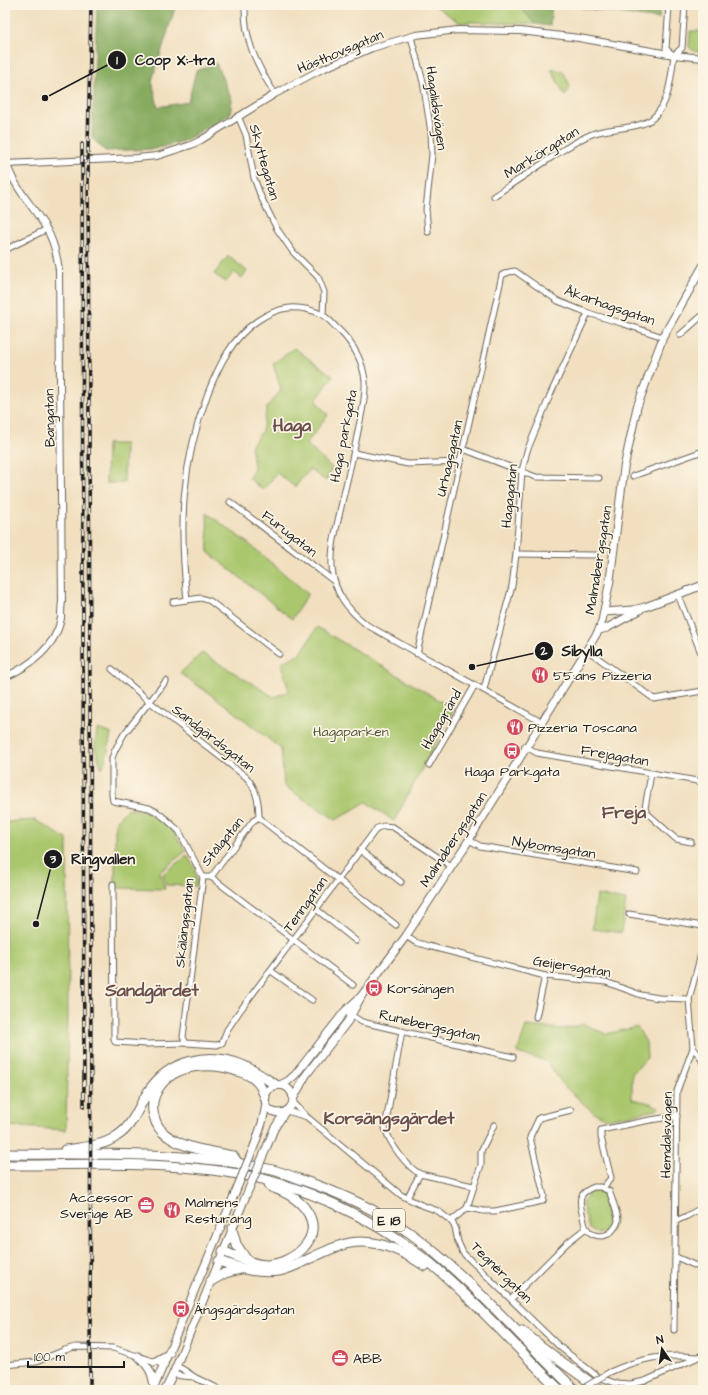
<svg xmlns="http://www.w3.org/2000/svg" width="708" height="1395" viewBox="0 0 708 1395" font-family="'Architects Daughter',sans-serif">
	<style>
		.green { fill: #aac76e; stroke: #637245 }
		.forest { fill: #87ac61; stroke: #52643e }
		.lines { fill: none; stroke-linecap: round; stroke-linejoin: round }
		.minor-casing { stroke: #676055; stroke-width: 7 }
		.tertiary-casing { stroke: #676055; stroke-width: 8 }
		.secondary-casing { stroke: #676055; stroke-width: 9 }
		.motorway-casing { stroke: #676055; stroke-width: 11 }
		.minor { stroke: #fff; stroke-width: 5 }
		.tertiary { stroke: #fff; stroke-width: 6 }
		.secondary { stroke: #fff; stroke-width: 7 }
		.motorway { stroke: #fff; stroke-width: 9 }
		.rail-casing { stroke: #1c1c1c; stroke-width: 3.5 }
		.rail { stroke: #fcf5e5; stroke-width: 2; stroke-dasharray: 6; stroke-linecap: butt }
		.minor-bridge-casing { stroke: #676055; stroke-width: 7; stroke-linecap: butt }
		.secondary-bridge-casing { stroke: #676055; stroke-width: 9; stroke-linecap: butt }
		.minor-bridge { stroke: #fff; stroke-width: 5 }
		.secondary-bridge { stroke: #fff; stroke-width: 7 }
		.labels { text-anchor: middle; stroke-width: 3.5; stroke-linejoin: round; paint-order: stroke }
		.shield { fill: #fcf5e5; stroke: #5f5d58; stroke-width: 1 }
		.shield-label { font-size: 13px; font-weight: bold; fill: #1c1c1c }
		.street-label { font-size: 14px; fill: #1c1c1c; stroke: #fcf5e5 }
		.poi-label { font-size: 14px; fill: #1c1c1c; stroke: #fcf5e5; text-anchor: start }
		.park-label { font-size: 14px; fill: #4e5839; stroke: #fcf5e5 }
		.district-label { font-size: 18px; font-weight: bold; fill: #6a4e4d; stroke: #fcf5e5 }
		.leader { fill: none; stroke: #1c1c1c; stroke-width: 1.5 }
		.callout-dot { fill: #1c1c1c; stroke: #fcf5e5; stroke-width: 1.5 }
		.mark-label { font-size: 12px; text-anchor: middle; font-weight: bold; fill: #fff }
		.callout-label { font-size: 15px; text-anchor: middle; font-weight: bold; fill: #1c1c1c; stroke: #fcf5e5; stroke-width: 3.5; stroke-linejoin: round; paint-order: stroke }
	</style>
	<rect width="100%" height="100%" fill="#fcf5e5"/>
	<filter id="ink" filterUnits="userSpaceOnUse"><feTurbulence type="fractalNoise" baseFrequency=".025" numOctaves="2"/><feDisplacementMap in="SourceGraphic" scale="8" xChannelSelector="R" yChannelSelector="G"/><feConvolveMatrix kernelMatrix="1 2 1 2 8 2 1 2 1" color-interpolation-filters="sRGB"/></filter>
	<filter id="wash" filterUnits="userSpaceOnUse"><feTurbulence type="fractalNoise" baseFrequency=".012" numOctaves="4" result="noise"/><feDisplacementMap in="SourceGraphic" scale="16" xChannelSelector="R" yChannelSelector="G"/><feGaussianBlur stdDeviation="0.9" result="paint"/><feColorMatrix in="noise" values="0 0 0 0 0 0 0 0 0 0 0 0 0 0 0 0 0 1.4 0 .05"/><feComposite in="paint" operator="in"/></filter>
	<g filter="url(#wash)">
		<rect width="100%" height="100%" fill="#f1dfbf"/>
		<g class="green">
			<path d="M434 5H519L535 24 471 22 460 23Z"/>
			<path d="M690 31H703V53L694 51 689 47Z"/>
			<path d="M551 69 563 71 570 86 565 96Z"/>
			<path d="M228 256 247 271 242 278 234 272 226 282 214 274Z"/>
			<path d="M294 348 333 376 316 401 328 415 306 444 332 468 326 481 310 469 295 487 277 473 263 490 249 478 254 468 251 446 262 431 267 407 281 390 273 364Z"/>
			<path d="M107 444H125L124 483H106Z"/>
			<path d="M207 513 249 544 308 594 292 619 208 552Z"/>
			<path d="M317 627 454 709 394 821 366 802 336 820 284 786 281 749 231 709 180 673 202 653 274 697 289 691 281 663 301 653Z"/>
			<path d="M97 729 111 733 108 751 102 769 95 748Z"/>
			<path d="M127 808 147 812 168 824 186 851 160 872 165 889 115 888V823Z"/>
			<path d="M35 820 67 839 68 1010 66 1130 5 1126V822Z"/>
			<path d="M187 855 195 869 197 886 166 885 163 874Z"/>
			<path d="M597 895 626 900 621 933 592 929Z"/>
			<path d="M584 1024 606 1034 637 1027 646 1042 647 1058 632 1074V1099L650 1103 659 1107 657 1110 607 1119 594 1113 564 1086 546 1061 517 1053 526 1026 564 1029Z"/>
			<path d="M598 1190 607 1195 615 1220 611 1231 598 1234 589 1229 582 1203 589 1193Z"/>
		</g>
		<g class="forest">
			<path d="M97 5H176L152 81 158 107 188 102 196 71 216 63 232 100 230 114 184 141 154 149 105 151 92 138Z"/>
			<path d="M519 5H552L550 26 535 24Z"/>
			<path d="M582 5H660L659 19 582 8Z"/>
		</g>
	</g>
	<g filter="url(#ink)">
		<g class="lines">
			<g class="minor-casing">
				<g id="minor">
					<path d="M245 5C244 40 256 64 275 94"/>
					<path d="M669 5 666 49 673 55"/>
					<path d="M411 37 423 82 431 132 432 155 426 209 428 232"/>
					<path d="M674 55 682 48 685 5"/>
					<path d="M238 116 246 135 254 178 261 197 277 229 293 252 318 277 324 292 323 315"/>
					<path d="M494 196C513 183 533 170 552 157 565 149 577 140 592 134 609 127 639 130 653 118 670 103 671 76 674 55"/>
					<path d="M5 250 47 229"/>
					<path d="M680 335 703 315"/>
					<path d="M463 449 536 477 599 478"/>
					<path d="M354 453 408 464 460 462"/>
					<path d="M633 476 703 451"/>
					<path d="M230 502 335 582"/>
					<path d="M516 554 595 555"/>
					<path d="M678 595 703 658"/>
					<path d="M187 600 201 598 210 601 279 654"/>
					<path d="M173 602 187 600C179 524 181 465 208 393 219 365 232 338 257 321 279 306 297 304 321 314 328 317 334 326 340 331 353 344 363 361 365 381 366 396 362 412 359 426 354 453 347 480 341 507 337 526 331 546 332 566 333 592 348 610 367 625L541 722"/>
					<path d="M587 650 654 699 703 691"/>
					<path d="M417 654 502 275 509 272 515 271 558 301 588 313 621 323 663 337"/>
					<path d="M112 669 150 702 246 777C256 787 259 803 259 817L263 821 396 925"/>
					<path d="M166 681 124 734 115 750 112 758V795L113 801 149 808 157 812 166 819 179 831 203 877 183 1037 186 1043 217 1045 222 1043 227 1030 239 1012 377 828 384 826 393 827 451 866"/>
					<path d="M484 689 512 586 516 554 522 471 527 451 551 393 588 313"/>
					<path d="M525 746 537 753 703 782"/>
					<path d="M429 765 475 685"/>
					<path d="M651 774 645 808 647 813 676 839 691 842"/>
					<path d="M469 840 480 846 637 872"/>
					<path d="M360 850 401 882"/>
					<path d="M203 877H211L253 821 259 817"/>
					<path d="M211 877 353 985"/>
					<path d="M113 884 114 1039 115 1042 146 1044 186 1043"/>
					<path d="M316 909 356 941"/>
					<path d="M629 914 703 926"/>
					<path d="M406 936 415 942 428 946 545 976 606 982 641 995 659 998 689 999"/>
					<path d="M271 971 312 1000"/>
					<path d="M349 1014 362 1022 513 1057"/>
					<path d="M536 1017 545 976"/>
					<path d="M402 1031 385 1128C390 1144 406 1166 420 1174L473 1186"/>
					<path d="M693 1048 699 1055 703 1063"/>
					<path d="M293 1102 306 1116"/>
					<path d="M287 1111 307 1117 401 1195 419 1204 438 1211 451 1221 455 1227 458 1242 463 1253 560 1347 598 1377 615 1383 631 1384 645 1381 703 1355"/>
					<path d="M594 1187H600L609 1191C612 1199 618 1214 618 1221 617 1225 614 1229 611 1232 604 1238 592 1237 587 1229 584 1226 584 1221 583 1217 579 1202 577 1193 594 1187Z"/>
					<path d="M603 1188 611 1178 601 1137V1130L650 1120 677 1116"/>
					<path d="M407 1198 420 1174"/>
					<path d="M467 1208 481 1165V1151L494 1125"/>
					<path d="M451 1221 467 1208 484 1211H495L543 1201 544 1196 530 1137 539 1118 571 1110"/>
					<path d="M676 1221 687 1216 703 1207"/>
					<path d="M676 1257 703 1269"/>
					<path d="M511 1299 567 1243 586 1228"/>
					<path d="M674 1330 677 1091 693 1048 689 999 703 947"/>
					<path d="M5 1365 36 1362 65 1350 75 1347 113 1348 165 1365"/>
					<path d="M176 1366C185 1369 189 1374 196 1378 204 1382 212 1385 220 1390"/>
					<path d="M610 1372C641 1358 663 1354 697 1357"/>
					<path d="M173 1374 182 1376 194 1377"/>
				</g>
			</g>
			<g class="tertiary-casing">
				<g id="tertiary">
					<path d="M5 146C5 152 5 159 7 164 14 188 34 207 46 228 54 241 57 255 59 270L62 602C61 607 61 613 61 618 56 647 30 666 5 677"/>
					<path d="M6 164 137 158 157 156 191 145 201 140 275 94 320 70 372 48 416 35 458 30 520 31 579 38 674 55 703 58"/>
				</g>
			</g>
			<g class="secondary-casing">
				<g id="secondary">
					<path d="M604 612 633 610 645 607 703 585"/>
					<path d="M599 630 607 628 640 610"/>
					<path d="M280 1085 288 1081 295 1075 345 1011 359 998"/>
					<circle cx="279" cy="1099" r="14"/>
					<path d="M293 1099 306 1075 348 1021 362 995 406 936 469 840 599 630 602 621 610 580 624 468 637 407 663 337 703 266"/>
					<path d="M255 1144 262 1123 266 1105"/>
					<path d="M266 1149 274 1129 285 1112"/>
					<path d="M138 1356C149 1367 153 1373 154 1389"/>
					<path d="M154 1362 170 1353"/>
					<path d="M153 1390 235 1193"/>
					<path d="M165 1390 173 1374 245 1198"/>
				</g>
			</g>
			<g class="motorway-casing">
				<g id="motorway">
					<path d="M65 1150C83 1147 102 1147 117 1136 133 1126 138 1107 148 1092 168 1060 209 1051 242 1065 254 1070 265 1078 276 1085"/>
					<path d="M5 1154C93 1155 182 1150 268 1169 278 1171 289 1175 299 1179 338 1192 376 1209 410 1233 471 1278 521 1338 575 1390"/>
					<path d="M238 1163 233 1156C212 1151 188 1150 169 1137 161 1132 156 1125 154 1116 151 1106 153 1097 158 1089 174 1063 211 1062 237 1071 244 1073 252 1076 256 1081 261 1085 263 1092 265 1097"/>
					<path d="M5 1165C78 1165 153 1161 226 1172 300 1182 370 1216 429 1262 476 1301 516 1348 560 1390"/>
					<path d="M232 1229 236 1244 246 1259"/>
					<path d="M223 1251C234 1256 255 1265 267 1265 291 1264 324 1240 308 1213 300 1199 286 1192 271 1187L269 1184"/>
					<path d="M219 1261C239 1268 257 1274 279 1271 291 1269 302 1262 313 1257 325 1252 337 1245 350 1243 377 1238 403 1251 425 1266"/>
					<path d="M211 1281 225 1273 241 1269"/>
					<path d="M522 1331 559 1360 601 1390"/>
				</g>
			</g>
			<use href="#minor" class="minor"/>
			<use href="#tertiary" class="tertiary"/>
			<use href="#secondary" class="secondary"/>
			<use href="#motorway" class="motorway"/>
			<g class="rail-casing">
				<g id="rail">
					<path d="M82 144 84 1106"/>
					<path d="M90 1390 91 966 88 148 91 5"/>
				</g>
			</g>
			<use href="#rail" class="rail"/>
			<g class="minor-bridge-casing">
				<path id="minor-bridge" d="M580 1390 610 1372"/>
			</g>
			<g class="secondary-bridge-casing">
				<g id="secondary-bridge">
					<path d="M235 1193 255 1144"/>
					<path d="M245 1198 266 1149"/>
				</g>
			</g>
			<use href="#minor-bridge" class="minor-bridge"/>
			<use href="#secondary-bridge" class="secondary-bridge"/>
		</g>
	</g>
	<defs>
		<g id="restaurant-disc" transform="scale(0.9)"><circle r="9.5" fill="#d1495b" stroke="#fcf5e5"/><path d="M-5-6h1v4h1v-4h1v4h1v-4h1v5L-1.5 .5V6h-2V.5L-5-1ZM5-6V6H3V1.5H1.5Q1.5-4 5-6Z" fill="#fff"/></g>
		<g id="bus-disc" transform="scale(0.9)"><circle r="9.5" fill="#d1495b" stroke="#fcf5e5"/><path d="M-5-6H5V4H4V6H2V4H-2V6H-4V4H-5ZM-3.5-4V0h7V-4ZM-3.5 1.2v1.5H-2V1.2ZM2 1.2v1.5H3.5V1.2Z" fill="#fff"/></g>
		<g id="office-disc" transform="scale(0.9)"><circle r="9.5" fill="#d1495b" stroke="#fcf5e5"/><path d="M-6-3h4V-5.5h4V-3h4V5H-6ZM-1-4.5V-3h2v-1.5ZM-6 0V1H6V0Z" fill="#fff"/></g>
	</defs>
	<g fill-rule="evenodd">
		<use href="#restaurant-disc" x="540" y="675"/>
		<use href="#restaurant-disc" x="515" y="727"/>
		<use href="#bus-disc" x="512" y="751"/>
		<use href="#bus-disc" x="374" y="988"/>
		<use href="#office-disc" x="146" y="1205"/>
		<use href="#restaurant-disc" x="172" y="1210"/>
		<use href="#bus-disc" x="181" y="1309"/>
		<use href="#office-disc" x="340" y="1358"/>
	</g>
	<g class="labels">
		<rect class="shield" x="373" y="1209" width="32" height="22" rx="3"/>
		<g class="shield-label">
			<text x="389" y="1225">E 18</text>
		</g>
		<g class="street-label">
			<text transform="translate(340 51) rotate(-23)" y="5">Hästhovsgatan</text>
			<text transform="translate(437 108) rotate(82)" y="5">Hagalidsvägen</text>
			<text transform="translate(541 152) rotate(-32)" y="5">Markörgatan</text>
			<text transform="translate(265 162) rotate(74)" y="5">Skyttegatan</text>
			<text transform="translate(610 305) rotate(19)" y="5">Åkarhagsgatan</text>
			<text transform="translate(49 418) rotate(-91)" y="5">Bangatan</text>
			<text transform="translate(343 436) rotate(-79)" y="5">Haga parkgata</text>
			<text transform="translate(449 458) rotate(-77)" y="5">Urhagsgatan</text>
			<text transform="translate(509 496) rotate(-84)" y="5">Hagagatan</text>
			<text transform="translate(290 533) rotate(38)" y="5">Furugatan</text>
			<text transform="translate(598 560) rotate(-81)" y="5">Malmabergsgatan</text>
			<text transform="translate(441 719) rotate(-60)" y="5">Hagagränd</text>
			<text transform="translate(214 738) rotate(38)" y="5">Sandgärdsgatan</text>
			<text transform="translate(615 755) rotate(10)" y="5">Frejagatan</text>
			<text transform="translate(453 839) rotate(-57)" y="5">Malmabergsgatan</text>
			<text transform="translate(222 841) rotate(-51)" y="5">Stålgatan</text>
			<text transform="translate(554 847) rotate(9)" y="5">Nybomsgatan</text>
			<text transform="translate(305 904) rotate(-54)" y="5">Tenngatan</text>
			<text transform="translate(184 923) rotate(-84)" y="5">Skälängsgatan</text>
			<text transform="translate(572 966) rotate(9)" y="5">Geijersgatan</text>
			<text transform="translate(430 1025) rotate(13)" y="5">Runebergsgatan</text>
			<text transform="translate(666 1135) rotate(-89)" y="5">Hemdalsvägen</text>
			<text transform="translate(502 1272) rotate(45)" y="5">Tegnérgatan</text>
		</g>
		<g class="poi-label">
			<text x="553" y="680">55:ans Pizzeria</text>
			<text x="528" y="732">Pizzeria Toscana</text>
			<text x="512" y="776" text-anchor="middle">Haga Parkgata</text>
			<text x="387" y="993">Korsängen</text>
			<text x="133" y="1202" text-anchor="end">Accessor<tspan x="133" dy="16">Sverige AB</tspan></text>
			<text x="185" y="1207">Malmens<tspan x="185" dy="16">Resturang</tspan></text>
			<text x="194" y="1314">Ängsgärdsgatan</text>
			<text x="353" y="1363">ABB</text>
		</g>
		<g class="park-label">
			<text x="351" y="736">Hagaparken</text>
		</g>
		<g class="district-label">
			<text x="292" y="431">Haga</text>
			<text x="624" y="818">Freja</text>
			<text x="152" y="996">Sandgärdet</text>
			<text x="389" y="1124">Korsängsgärdet</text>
		</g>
	</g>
	<path class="leader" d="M45 98L117 60M472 667L544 651M36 924L53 859"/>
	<g class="callout-dot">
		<circle cx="45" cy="98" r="4"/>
		<circle cx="472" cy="667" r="4"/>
		<circle cx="36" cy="924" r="4"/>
		<circle cx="117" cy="60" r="10"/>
		<circle cx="544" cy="651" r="10"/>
		<circle cx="53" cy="859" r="10"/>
	</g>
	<g class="mark-label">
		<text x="117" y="64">1</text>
		<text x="544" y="655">2</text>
		<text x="53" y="863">3</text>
	</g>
	<g class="callout-label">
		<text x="175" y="65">Coop X:-tra</text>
		<text x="582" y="656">Sibylla</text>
		<text x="103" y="864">Ringvallen</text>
	</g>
	<rect width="708" height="1395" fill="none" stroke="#fcf5e5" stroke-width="20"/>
	<g transform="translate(662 1349) rotate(347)" stroke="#fcf5e5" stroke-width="3" paint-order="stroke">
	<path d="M0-3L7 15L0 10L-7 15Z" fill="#1c1c1c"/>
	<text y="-6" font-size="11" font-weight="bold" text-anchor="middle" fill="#1c1c1c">N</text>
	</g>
	<path d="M28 1361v6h96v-6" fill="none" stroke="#1c1c1c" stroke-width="2"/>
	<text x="34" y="1361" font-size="12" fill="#1c1c1c" stroke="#fcf5e5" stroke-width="3" paint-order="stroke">100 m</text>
</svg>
